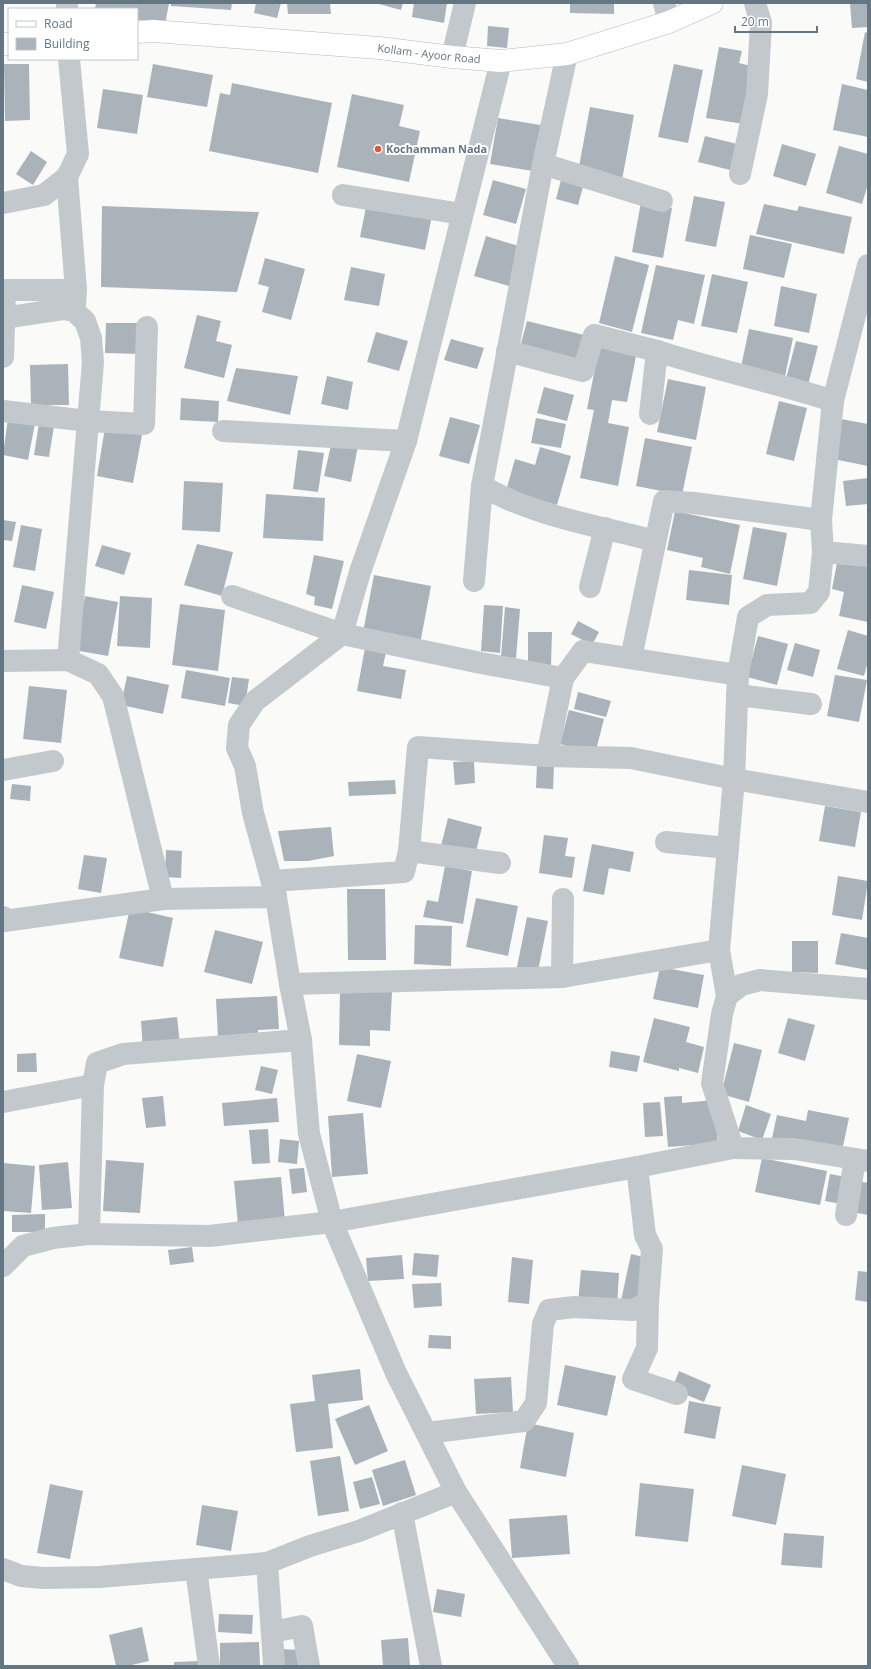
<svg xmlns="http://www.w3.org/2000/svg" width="871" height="1669" viewBox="0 0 871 1669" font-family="'Open Sans',sans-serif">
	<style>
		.building { fill: #aab3b9 }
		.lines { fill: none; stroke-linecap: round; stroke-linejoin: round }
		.secondary-casing { stroke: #b3babf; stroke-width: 23 }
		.minor { stroke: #c3c8cc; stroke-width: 22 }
		.secondary { stroke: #fff; stroke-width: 22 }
		.poi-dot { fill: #e4572e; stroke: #fff; stroke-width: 1.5 }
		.labels { text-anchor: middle; stroke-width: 4; stroke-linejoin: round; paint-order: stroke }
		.street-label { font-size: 11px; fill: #657683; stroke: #fff }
		.poi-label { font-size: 11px; font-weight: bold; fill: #657683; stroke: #fff; text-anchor: start }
	</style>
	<rect width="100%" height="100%" fill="#fafaf8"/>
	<g class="building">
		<path d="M96 3H169L165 25 137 20V9H95Z"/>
		<path d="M171 3H232L231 10 171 6Z"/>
		<path d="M256 3H281L277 18 254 13Z"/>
		<path d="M287 3H330L331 14H288Z"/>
		<path d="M375 3H403L401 10Z"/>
		<path d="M414 3H447L444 23 412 17Z"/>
		<path d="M570 3H614V14L570 13Z"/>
		<path d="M850 3H868V27L852 28Z"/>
		<path d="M488 26 509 28 507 48 487 46Z"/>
		<path d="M865 32 868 33V82L856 79Z"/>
		<path d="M719 47 742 51 739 63 751 66 744 124 706 118Z"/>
		<path d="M4 64H29L30 120 5 121Z"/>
		<path d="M153 64 213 75 207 107 147 97Z"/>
		<path d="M674 64 703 70 688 143 658 137Z"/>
		<path d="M232 83 332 103 318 173 209 151 220 93 230 95Z"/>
		<path d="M842 84 868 90V137L833 130Z"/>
		<path d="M103 89 143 95 137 134 97 128Z"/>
		<path d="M352 94 404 105 399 126 420 131 409 182 337 167Z"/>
		<path d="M590 107 634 115 622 180 578 172Z"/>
		<path d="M498 118 547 126 533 171 490 164Z"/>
		<path d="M705 136 741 145 734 171 698 162Z"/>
		<path d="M782 144 816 154 806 186 773 176Z"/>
		<path d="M839 146 868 154V184L862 204 826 193Z"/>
		<path d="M31 151 47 162 33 185 16 174Z"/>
		<path d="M562 176 584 183 578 205 556 199Z"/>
		<path d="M493 180 526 189 516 224 483 215Z"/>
		<path d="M694 196 725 202 716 247 685 241Z"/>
		<path d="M367 202 432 216 425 250 360 237Z"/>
		<path d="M641 202 672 208 663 258 632 252Z"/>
		<path d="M764 204 797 211 799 206 852 217 844 254 756 234Z"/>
		<path d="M102 206 259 212 237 292 101 287Z"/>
		<path d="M750 235 792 244 784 278 743 269Z"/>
		<path d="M486 236 525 248 513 287 474 276Z"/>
		<path d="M615 256 649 265 632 332 599 323Z"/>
		<path d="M265 258 305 269 291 320 262 312 269 287 258 284Z"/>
		<path d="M656 265 705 275 694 324 678 320 673 340 641 333Z"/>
		<path d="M351 267 385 274 379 306 344 300Z"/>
		<path d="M712 274 748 282 737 333 701 326Z"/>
		<path d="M781 286 817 294 809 333 774 326Z"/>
		<path d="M197 315 221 321 216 341 232 345 224 378 184 368Z"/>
		<path d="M527 321 584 335 577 365 519 351Z"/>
		<path d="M106 323H142L141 354 105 353Z"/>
		<path d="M749 329 793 338 785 376 741 367Z"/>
		<path d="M376 332 408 341 399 371 367 362Z"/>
		<path d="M451 339 484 348 477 369 444 360Z"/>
		<path d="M796 341 818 346 808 385 786 379Z"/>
		<path d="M600 343 637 351 627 402 612 400 608 423 629 427 618 486 580 478 594 410 587 409Z"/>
		<path d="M68 364 69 405H31L30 365Z"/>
		<path d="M236 368 298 376 290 415 227 401Z"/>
		<path d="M327 376 353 382 348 410 321 404Z"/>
		<path d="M668 379 706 387 696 440 657 432Z"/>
		<path d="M544 387 574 395 567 421 537 413Z"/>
		<path d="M181 398 219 401 218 422 180 420Z"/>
		<path d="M779 401 807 408 794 461 766 454Z"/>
		<path d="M450 417 480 425 469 464 439 456Z"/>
		<path d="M8 418 35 423 28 460 3 455Z"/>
		<path d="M536 418 566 424 561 448 531 443Z"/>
		<path d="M841 419 868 424V466L833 459Z"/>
		<path d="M39 423 54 426 49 457 34 455Z"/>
		<path d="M105 428 142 435 133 483 97 476Z"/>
		<path d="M645 438 692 447 682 495 636 486Z"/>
		<path d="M332 441 358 446 351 482 324 476Z"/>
		<path d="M540 447 571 456 557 505 506 491 515 459 535 465Z"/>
		<path d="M298 450 324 453 318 492 293 489Z"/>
		<path d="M868 478V504L846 506 843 481Z"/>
		<path d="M184 481 223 483 220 532 182 530Z"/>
		<path d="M266 494 325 498 323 541 263 538Z"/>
		<path d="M675 511 740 525 730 574 701 567 703 558 667 550Z"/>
		<path d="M3 520 16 522 12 541 3 540Z"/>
		<path d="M21 525 42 529 35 571 13 567Z"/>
		<path d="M753 527 787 533 777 586 743 579Z"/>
		<path d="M197 544 233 552 222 596 184 585Z"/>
		<path d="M102 545 131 553 124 575 95 566Z"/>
		<path d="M314 555 344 561 332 609 314 605 315 597 306 594Z"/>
		<path d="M838 558 868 564V622L839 616 844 592 832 589Z"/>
		<path d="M689 570 732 575 729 605 686 600Z"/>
		<path d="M374 575 431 586 420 644 363 632Z"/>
		<path d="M22 585 54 592 46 629 14 622Z"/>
		<path d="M85 596 118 602 108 656 74 650Z"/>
		<path d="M120 596 152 598 150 648 117 646Z"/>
		<path d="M180 604 225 610 218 671 172 665Z"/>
		<path d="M484 605 503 606 500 653 481 651Z"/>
		<path d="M505 607 520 609 516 658 501 657Z"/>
		<path d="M578 621 599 632 592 645 571 634Z"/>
		<path d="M848 630 868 636V661L864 676 837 669Z"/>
		<path d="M528 632H552L551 665H528Z"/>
		<path d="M758 636 788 644 777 685 747 677Z"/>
		<path d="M795 643 820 650 813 677 787 670Z"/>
		<path d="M365 648 386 652 383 666 406 670 401 699 357 691Z"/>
		<path d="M186 670 230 678 225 706 181 698Z"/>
		<path d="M835 675 867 680 859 722 827 716Z"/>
		<path d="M127 676 169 685 163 714 121 705Z"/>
		<path d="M232 677 249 679 245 706 228 703Z"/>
		<path d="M29 686 67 690 61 743 23 739Z"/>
		<path d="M578 692 611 701 606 717 574 709Z"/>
		<path d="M569 710 604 719 595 754 560 744Z"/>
		<path d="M474 761 475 783 455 785 453 762Z"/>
		<path d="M537 763 554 765 553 789 536 788Z"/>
		<path d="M395 780 396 794 349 796 348 782Z"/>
		<path d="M12 784 31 786 30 801 10 799Z"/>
		<path d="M825 806 861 812 855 847 819 841Z"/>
		<path d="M448 818 482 827 475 855 441 846Z"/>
		<path d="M331 827 334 856 308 861H284L278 831Z"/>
		<path d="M544 835 568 838 565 856 575 857 572 878 539 873Z"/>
		<path d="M592 844 634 852 630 872 609 868 604 895 583 891Z"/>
		<path d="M166 850 182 851 181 878 165 877Z"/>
		<path d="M84 855 107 858 101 893 78 889Z"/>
		<path d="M445 866 472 871 463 924 423 917 427 900 438 902Z"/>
		<path d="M838 876 868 881 862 920 832 915Z"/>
		<path d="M347 889H385L386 960H348Z"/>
		<path d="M476 898 518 906 508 956 466 947Z"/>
		<path d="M130 908 173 918 163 967 119 958Z"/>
		<path d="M527 917 548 921 538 971 517 967Z"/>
		<path d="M415 925 452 926 451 966 414 964Z"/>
		<path d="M215 930 263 942 252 984 204 972Z"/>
		<path d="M841 933 868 938V970L835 964Z"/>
		<path d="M792 941H818V973L792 972Z"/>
		<path d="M660 967 704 975 698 1008 653 999Z"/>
		<path d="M340 990 392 992 390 1031 370 1030V1046L339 1045Z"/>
		<path d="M277 996 279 1029 258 1030V1036L218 1038 216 999Z"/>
		<path d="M177 1017 180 1045 143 1049 141 1021Z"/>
		<path d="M654 1018 690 1027 686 1042 704 1047 698 1073 679 1068V1071L643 1062Z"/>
		<path d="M788 1018 815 1025 805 1061 778 1053Z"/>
		<path d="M734 1043 762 1050 749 1102 721 1094Z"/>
		<path d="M611 1051 640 1056 637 1072 609 1067Z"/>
		<path d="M36 1053 37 1072H17V1054Z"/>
		<path d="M357 1054 391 1061 381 1108 347 1101Z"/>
		<path d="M261 1066 278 1070 272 1094 255 1090Z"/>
		<path d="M163 1096 166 1126 146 1128 142 1098Z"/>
		<path d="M682 1096V1103L714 1100 718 1143 668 1147 664 1097Z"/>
		<path d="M277 1098 279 1122 224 1126 222 1103Z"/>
		<path d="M660 1102 663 1136 645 1137 643 1103Z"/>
		<path d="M746 1105 771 1114 762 1140 738 1131Z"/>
		<path d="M808 1110 849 1118 842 1151 772 1138 777 1115 806 1121Z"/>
		<path d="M363 1113 368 1174 332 1177 328 1116Z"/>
		<path d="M268 1129 270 1163 252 1164 249 1130Z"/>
		<path d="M280 1139 299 1141 297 1164 278 1162Z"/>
		<path d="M762 1158 827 1171 820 1205 755 1192Z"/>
		<path d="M106 1160 144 1163 140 1213 103 1211Z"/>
		<path d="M68 1162 72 1208 42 1210 39 1165Z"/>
		<path d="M3 1163 35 1166 31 1213 3 1211Z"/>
		<path d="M304 1168 307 1192 292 1194 289 1169Z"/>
		<path d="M830 1174 846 1177 842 1204 825 1201Z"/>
		<path d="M281 1177 285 1222 238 1225 234 1181Z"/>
		<path d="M858 1181 868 1183V1215L852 1212Z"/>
		<path d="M45 1214V1232H12V1215Z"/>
		<path d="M192 1247 194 1262 170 1265 168 1250Z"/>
		<path d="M414 1253 439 1255 437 1277 412 1275Z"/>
		<path d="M631 1254 648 1258 638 1305 621 1301Z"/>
		<path d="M402 1255 404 1279 368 1281 366 1258Z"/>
		<path d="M512 1257 533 1260 529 1304 508 1302Z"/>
		<path d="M581 1270 619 1273 617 1306 578 1303Z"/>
		<path d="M858 1271 868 1272V1302L855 1300Z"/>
		<path d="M441 1283 442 1306 414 1308 412 1284Z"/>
		<path d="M429 1335 451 1336V1349L428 1348Z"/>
		<path d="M565 1365 616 1376 607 1416 557 1405Z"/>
		<path d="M360 1369 363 1400 328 1404 333 1448 296 1452 290 1404 315 1401 312 1375Z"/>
		<path d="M679 1371 711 1385 704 1402 672 1389Z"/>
		<path d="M511 1377 513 1412 476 1414 474 1379Z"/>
		<path d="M689 1401 721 1407 715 1439 684 1433Z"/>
		<path d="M369 1405 388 1451 355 1465 335 1419Z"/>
		<path d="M528 1423 574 1433 566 1477 520 1468Z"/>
		<path d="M340 1456 349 1511 318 1516 310 1461Z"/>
		<path d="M405 1460 416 1495 383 1506 372 1470Z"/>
		<path d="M742 1465 786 1474 776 1525 732 1516Z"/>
		<path d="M372 1477 380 1504 360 1509 353 1482Z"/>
		<path d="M640 1483 694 1489 688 1542 635 1536Z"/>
		<path d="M50 1484 83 1491 70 1559 37 1553Z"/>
		<path d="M202 1505 238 1511 231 1551 196 1545Z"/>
		<path d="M567 1515 570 1554 512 1558 509 1519Z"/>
		<path d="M784 1533 824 1536 822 1568 781 1565Z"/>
		<path d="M437 1589 465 1594 461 1617 433 1612Z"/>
		<path d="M219 1614 253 1615 252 1634 218 1632Z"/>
		<path d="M142 1627 149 1661 127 1666H116L109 1635Z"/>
		<path d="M408 1638 410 1666H383L381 1640Z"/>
		<path d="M259 1642 260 1666H220V1643Z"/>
		<path d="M281 1649 299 1650 298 1666H281Z"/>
		<path d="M200 1661V1666H174V1662Z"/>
	</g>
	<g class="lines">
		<g class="secondary-casing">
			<g id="secondary">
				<path id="s1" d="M137 32 153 31 379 48 452 57 501 61 567 54 669 22 712 3"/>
				<path d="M3 44H9"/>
			</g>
		</g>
		<g class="minor">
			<path d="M67 3V9"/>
			<path d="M664 3 669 22"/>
			<path d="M567 54 543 164 482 486C533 516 599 526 655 541"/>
			<path d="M452 57 465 3"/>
			<path d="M501 61 406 441 360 572 342 634 255 701 239 725 237 748 245 766 253 813 276 897 290 984 301 1040 309 1134 332 1222 396 1373 456 1492 568 1666"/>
			<path d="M543 164 662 201"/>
			<path d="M740 174 757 94 761 23 755 3"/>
			<path d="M67 177 76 290 75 304"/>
			<path d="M343 195 462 214"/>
			<path d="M3 203 44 195 67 177 78 154 69 59"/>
			<path d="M3 318 63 309 74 311 85 321 91 338 93 362 68 660"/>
			<path d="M507 351 583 371 594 335 657 351"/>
			<path d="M3 357 5 290H76"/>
			<path d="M3 411 88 421 144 424 147 327"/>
			<path d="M650 414 657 351C715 370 775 382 833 401"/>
			<path d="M223 431 406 441"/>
			<path d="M823 552 868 556"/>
			<path d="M474 581 482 486"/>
			<path d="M590 587 605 528"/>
			<path d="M232 596 342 634 481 663 563 678 583 651 738 675 748 617 767 605 810 603 819 592 823 552 821 520 833 401 868 265"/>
			<path d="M631 658 664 501 694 503 821 520"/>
			<path d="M3 661 68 660 98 674 113 696 163 899"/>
			<path d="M737 695 811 704"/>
			<path d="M547 756 563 678"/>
			<path d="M3 770 53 761"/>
			<path d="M666 842 728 848"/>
			<path d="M409 851 500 863"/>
			<path d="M272 881 404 872 409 851 418 747 547 756 631 758 734 779 868 802"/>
			<path d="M3 917 4 921 163 899 276 897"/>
			<path d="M719 950 734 779 738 675"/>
			<path d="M562 977 563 899"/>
			<path d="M290 984 562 977 719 950 727 996 722 1014 712 1083 733 1148 794 1149 868 1161"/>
			<path d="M727 996 741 985 760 980 868 989"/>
			<path d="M3 1102 93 1085"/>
			<path d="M846 1215 855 1159"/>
			<path d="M89 1234 93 1085 97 1063 123 1054 301 1040"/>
			<path d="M3 1266 23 1246 53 1238 89 1234 209 1236 332 1222 637 1167 733 1148"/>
			<path d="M648 1302 647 1348 633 1379 677 1394"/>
			<path d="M427 1433 524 1421 536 1403 543 1324 549 1310 574 1307 633 1310 648 1302 652 1249 645 1235 637 1167"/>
			<path d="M402 1513 431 1666"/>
			<path d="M267 1563 274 1664"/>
			<path d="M3 1569 21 1576 43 1578 99 1577 267 1563 310 1546 359 1531 456 1492"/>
			<path d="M196 1569 209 1666"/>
			<path d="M272 1632 302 1626 309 1666"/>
		</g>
		<use href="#secondary" class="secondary"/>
	</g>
	<circle class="poi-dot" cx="378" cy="149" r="4"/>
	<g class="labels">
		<g class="street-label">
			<text dy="4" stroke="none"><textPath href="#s1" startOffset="293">Kollam - Ayoor Road</textPath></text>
		</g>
		<g class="poi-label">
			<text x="386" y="153">Kochamman Nada</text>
		</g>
	</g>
	<rect width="871" height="1669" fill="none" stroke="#657683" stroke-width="8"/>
	<rect x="8" y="8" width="130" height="52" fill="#ffffff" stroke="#c1c8cd"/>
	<rect x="16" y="21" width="20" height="6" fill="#ffffff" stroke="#c1c8cd"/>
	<text x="44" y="28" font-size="12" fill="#657683">Road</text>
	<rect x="16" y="38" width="20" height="12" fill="#aab3b9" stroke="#c1c8cd"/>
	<text x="44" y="48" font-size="12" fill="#657683">Building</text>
	<path d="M735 26v6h82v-6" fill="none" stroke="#657683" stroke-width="2"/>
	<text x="741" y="26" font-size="12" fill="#657683" stroke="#ffffff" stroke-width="3" paint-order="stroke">20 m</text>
</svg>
